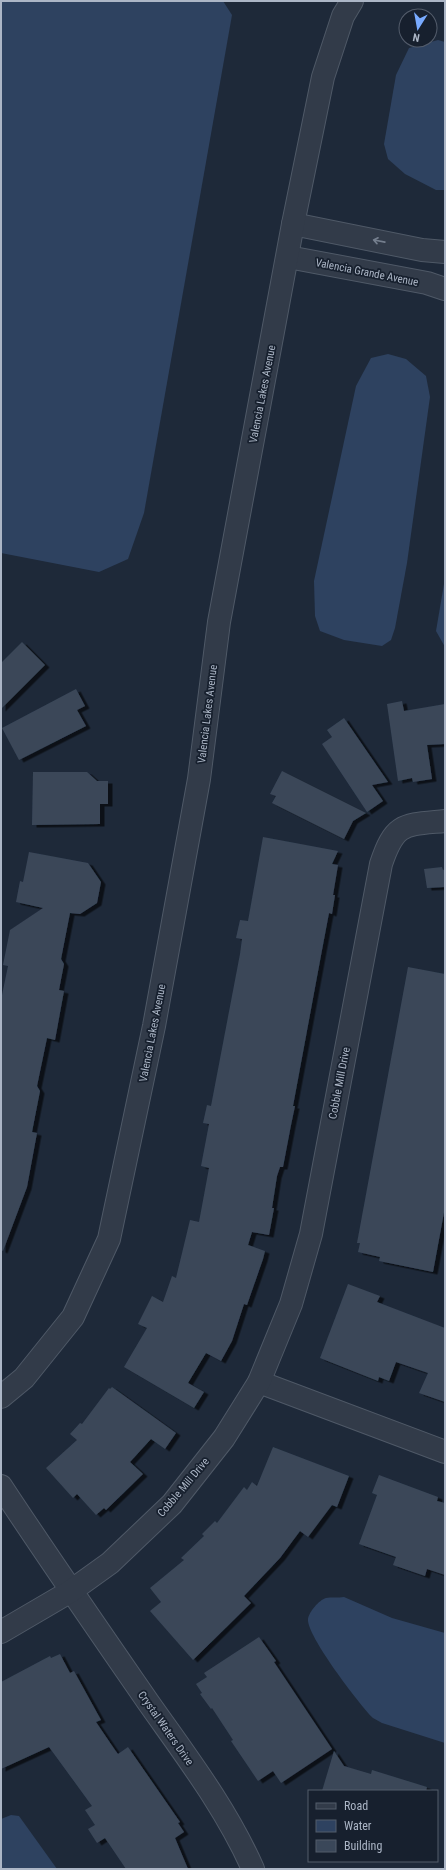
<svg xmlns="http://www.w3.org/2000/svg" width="446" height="1870" viewBox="0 0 446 1870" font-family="'Roboto Condensed',sans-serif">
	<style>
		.water { fill: #2e4260 }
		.building { fill: #3a4759; filter: url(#shadow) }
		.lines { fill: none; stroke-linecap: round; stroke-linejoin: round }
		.minor-casing { stroke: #4f5967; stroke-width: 24 }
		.minor { stroke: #323b49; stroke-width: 22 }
		.oneway { stroke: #757f8e }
		.labels { text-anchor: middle; stroke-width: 3.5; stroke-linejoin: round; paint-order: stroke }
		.street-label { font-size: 11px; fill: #acb6c6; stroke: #17202e }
	</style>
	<defs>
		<filter id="shadow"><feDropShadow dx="4.5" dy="2.5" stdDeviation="0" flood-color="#0009"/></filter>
	</defs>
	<rect width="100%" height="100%" fill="#1e2939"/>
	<g class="water">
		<path d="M1 1H223L232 15 144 513 128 559 99 572 1 553Z"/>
		<path d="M438 40 445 42V190H436L405 174 388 159 384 144 396 75 409 48Z"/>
		<path d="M388 354 406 359 426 376 430 397 407 563 395 628 391 640 382 646 344 640 320 631 315 616 314 581 356 386 371 358Z"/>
		<path d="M445 578V647L436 631Z"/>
		<path d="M344 1597 392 1618 445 1633V1743L382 1723 373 1718C360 1705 306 1635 308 1619 309 1612 319 1600 326 1598 331 1597 338 1598 344 1597Z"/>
		<path d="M11 1815 19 1816 57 1869H1V1819Z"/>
	</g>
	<g class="building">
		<path d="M22 642 45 665 1 709V663Z"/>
		<path d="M76 689 85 706 77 710 86 726 19 760 2 728Z"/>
		<path d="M402 701 404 711 445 704V744L427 745 432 779 413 782 412 778 398 781 387 704Z"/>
		<path d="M344 718 388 782 372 785 383 801 367 812 322 744 332 737 327 730Z"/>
		<path d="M282 771 366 813 353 821 344 839 272 803 276 796 270 794Z"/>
		<path d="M33 772H87L97 781H108V804H100V824L32 825Z"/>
		<path d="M263 837 338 851 332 864 338 865 333 895H335L332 914 329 913 322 950 293 1106H295L291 1125 283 1167H280L277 1176 272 1208H274L269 1235 252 1232 248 1245 265 1251 263 1259 247 1305 244 1304 232 1341 221 1361 206 1353 188 1383 204 1392 194 1408 124 1367 147 1328 138 1324 152 1296 163 1302 172 1276 176 1278 190 1220 199 1222 209 1168 201 1166 209 1124 203 1123 207 1105 211 1106 240 954 242 939 236 938 240 920 248 921Z"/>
		<path d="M29 852 88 863 101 882 97 903 80 914 70 913 61 959 64 964 59 990 64 991 55 1040 47 1038 37 1086 40 1091 32 1132 37 1133 27 1187 3 1251 1 1250V1000L8 966 3 965 10 930 43 908 16 902 20 881 23 882Z"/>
		<path d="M442 867 443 870 445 869V887L427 888 424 869Z"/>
		<path d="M408 967 445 974V1207L433 1272 379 1261 380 1257 358 1252 360 1243H357Z"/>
		<path d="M348 1284 380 1296 377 1302 445 1328V1402L419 1393 428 1373 396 1362 389 1381 379 1377 378 1381 320 1358Z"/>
		<path d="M112 1387 176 1433 165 1449 151 1439 130 1462 143 1474 106 1510 104 1508 96 1515 77 1494 73 1498 46 1468 77 1440 70 1434 80 1423 82 1424 109 1388 110 1389Z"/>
		<path d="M273 1447 349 1476 337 1507 332 1505 308 1537 300 1531 280 1558 244 1596 251 1603 193 1660 150 1611 161 1602 150 1588 184 1560 181 1558 204 1536 202 1534 215 1521 217 1523 244 1487 247 1490 252 1482 257 1486Z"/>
		<path d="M379 1475 438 1497 437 1501 445 1503V1575L427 1569 425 1576 393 1565 396 1557 359 1544 377 1495 372 1493Z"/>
		<path d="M259 1637 276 1661 274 1662 332 1749 281 1783 273 1771 258 1781 231 1741 233 1740 212 1708 211 1709 200 1694 202 1693 196 1684 207 1677 204 1673Z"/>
		<path d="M60 1654 70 1673 74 1671 101 1720 96 1722 115 1750 118 1754 128 1747 180 1822 178 1823 184 1832 175 1838 188 1869H126L105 1838 97 1843 88 1829 95 1825 85 1810 92 1806 49 1747 1 1769V1682L50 1656 51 1658Z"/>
		<path d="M334 1751 344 1766 371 1774 372 1770 427 1787 426 1791H322Z"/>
	</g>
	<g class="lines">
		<g class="minor-casing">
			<g id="minor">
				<path d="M293 224 422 250 445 252"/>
				<path d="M288 257 427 283 445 289"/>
				<path d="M259 1382 445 1452"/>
				<path d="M1 1397 24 1378 73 1317 109 1239 154 1026 199 779 219 622 293 224 323 77 343 16 352 1"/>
				<path d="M1 1486C49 1559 99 1631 148 1702 186 1756 226 1808 253 1869"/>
				<path d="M1 1632 71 1591 110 1563 172 1504 224 1438 259 1382 291 1304 311 1234 381 864C395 822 404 825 445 821"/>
			</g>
		</g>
		<use href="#minor" class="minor"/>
	</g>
	<defs><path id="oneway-shaft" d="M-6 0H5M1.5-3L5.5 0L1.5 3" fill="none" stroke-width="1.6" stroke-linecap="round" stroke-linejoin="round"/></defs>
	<use class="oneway" href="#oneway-shaft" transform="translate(379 241) rotate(-169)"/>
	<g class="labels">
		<g class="street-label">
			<text transform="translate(367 272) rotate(11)" y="4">Valencia Grande Avenue</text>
			<text transform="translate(262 394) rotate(-79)" y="4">Valencia Lakes Avenue</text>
			<text transform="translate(207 714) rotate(-83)" y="4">Valencia Lakes Avenue</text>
			<text transform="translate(152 1033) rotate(-79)" y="4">Valencia Lakes Avenue</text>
			<text transform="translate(339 1083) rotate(-79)" y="4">Cobble Mill Drive</text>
			<text transform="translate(183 1487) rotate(-50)" y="4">Cobble Mill Drive</text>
			<text transform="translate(166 1728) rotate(55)" y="4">Crystal Waters Drive</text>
		</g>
	</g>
	<rect width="446" height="1870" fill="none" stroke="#acb6c6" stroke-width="4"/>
	<rect x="308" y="1790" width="130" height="72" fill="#17202e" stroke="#535c6b"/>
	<rect x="316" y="1803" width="20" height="6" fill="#323b49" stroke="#535c6b"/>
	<text x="344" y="1810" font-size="12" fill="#acb6c6">Road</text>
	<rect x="316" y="1820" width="20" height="12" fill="#2e4260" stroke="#535c6b"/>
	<text x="344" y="1830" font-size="12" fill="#acb6c6">Water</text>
	<rect x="316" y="1840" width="20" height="12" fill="#3a4759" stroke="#535c6b"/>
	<text x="344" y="1850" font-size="12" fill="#acb6c6">Building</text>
	<g transform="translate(418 28) rotate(191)"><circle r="19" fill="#17202e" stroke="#535c6b"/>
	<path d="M0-3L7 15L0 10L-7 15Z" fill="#78aaff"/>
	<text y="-6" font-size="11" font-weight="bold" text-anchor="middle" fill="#acb6c6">N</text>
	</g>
</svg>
